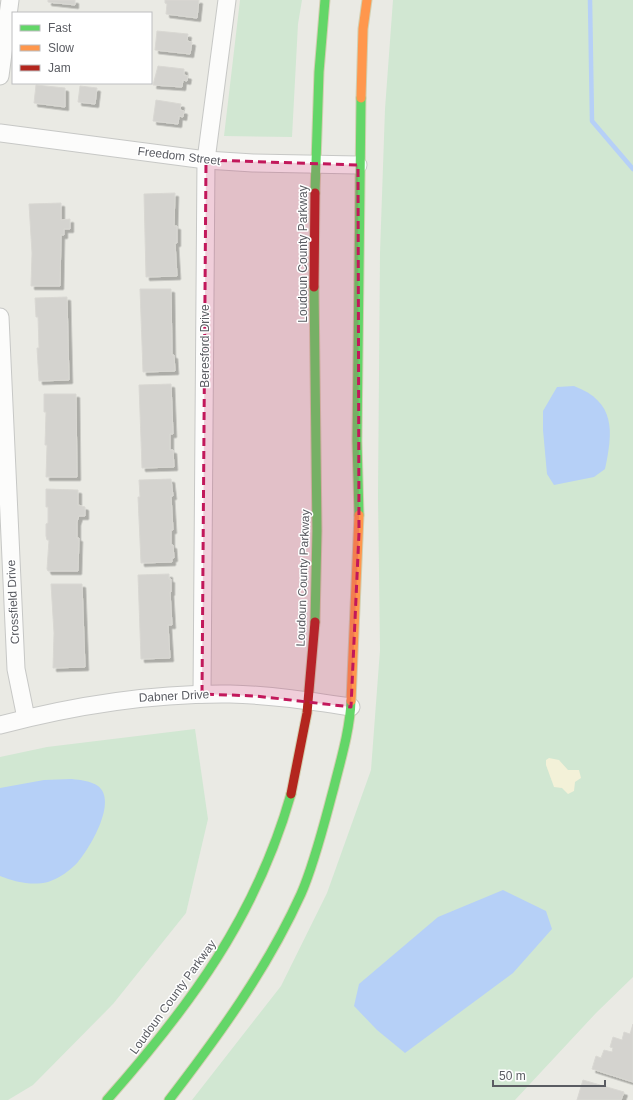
<svg xmlns="http://www.w3.org/2000/svg" width="633" height="1100" viewBox="0 0 633 1100" font-family="Arial,sans-serif">
	<style>
		.green { fill: #d1e7d2 }
		.sand { fill: #f3f1d8 }
		.water { fill: #b6d0f7 }
		.lines { fill: none; stroke-linecap: round; stroke-linejoin: round }
		.stream { stroke: #b6d0f7; stroke-width: 4.5 }
		.building { fill: #d4d3cf; stroke: #d9d8d3; filter: url(#shadow) }
		.street-casing { stroke: #c7c8c6; stroke-width: 19 }
		.fast-casing { stroke: #d2cfb1; stroke-width: 11 }
		.slow-casing { stroke: #d2cfb1; stroke-width: 11 }
		.jam-casing { stroke: #d2cfb1; stroke-width: 11 }
		.street { stroke: #fcfcfb; stroke-width: 17 }
		.fast { stroke: #63d668; stroke-width: 9 }
		.slow { stroke: #ff974d; stroke-width: 9 }
		.jam { stroke: #b3261e; stroke-width: 9 }
		.marked { fill: #c2185b; fill-opacity: 0.2; stroke: #c2185b; stroke-width: 3; stroke-dasharray: 8 5; stroke-linejoin: round }
		.labels { text-anchor: middle; stroke-width: 3; stroke-linejoin: round; paint-order: stroke }
		.street-label { font-size: 12px; fill: #5a5c62; stroke: #fff }
	</style>
	<defs>
		<filter id="shadow"><feDropShadow dx="3.5" dy="3.5" stdDeviation="0" flood-color="#0004"/></filter>
	</defs>
	<rect width="100%" height="100%" fill="#eaeae4"/>
	<g class="green">
		<path d="M240 0H302L298 24 292 137 224 136Z"/>
		<path d="M393 0H633V977L596 1013 515 1100H192L281 986 327 893 371 770 380 650 378 496 380 253 385 109Z"/>
		<path d="M195 729 208 819 186 913 113 1004 33 1085 8 1100H0V757L47 747Z"/>
	</g>
	<path class="sand" d="M549 758 559 760 568 770H579L581 778 575 782 574 791 568 794 562 788 554 787 546 765V760Z"/>
	<g class="water">
		<path d="M574 386C616 402 613 431 605 469L594 477 554 485 547 474 543 430V411L557 387Z"/>
		<path d="M72 779C80 780 91 781 98 786 118 801 90 848 78 862 71 870 58 879 48 882 32 886 15 882 0 876V788L44 780Z"/>
		<path d="M503 890 546 911 552 929 513 973 405 1053 377 1030 354 1006 359 984 438 917Z"/>
	</g>
	<g class="lines">
		<path class="stream" d="M590 0 592 121 633 169"/>
	</g>
	<g class="building">
		<path d="M48 0H75V5L48 2Z"/>
		<path d="M165 0H199L197 18 166 14 167 4 165 3Z"/>
		<path d="M157 31 188 34 187 41 192 42 190 54 155 50Z"/>
		<path d="M158 66 184 69V75L188 76 187 81 183 80 182 87 153 85Z"/>
		<path d="M36 85 65 88V107L34 103Z"/>
		<path d="M80 86 97 88 95 104 78 102Z"/>
		<path d="M156 100 181 104 180 110 184 111 183 117 179 116 178 124 153 121Z"/>
		<path d="M175 193 174 226H177V243H175L177 276 146 277 144 194Z"/>
		<path d="M61 203V220L70 219V229H64V235H61L60 286H31L32 253 29 204Z"/>
		<path d="M140 289H171L172 355H174L175 371 143 372Z"/>
		<path d="M67 297 69 380 39 381 37 348H39L38 317H36L35 298Z"/>
		<path d="M171 384 173 434H170V450H173L174 467 142 468 139 385Z"/>
		<path d="M44 394H76L77 477H46L47 445H45L46 412H44Z"/>
		<path d="M171 479 173 496H171L173 530H171V545H173L174 558H172V562L141 563 138 497H140L139 480Z"/>
		<path d="M46 489 78 490V505L85 507V516H79L77 522V538H79L78 571H48L47 569 49 540H47L46 536V524L48 523V507H46Z"/>
		<path d="M169 574V579H171V592H170L172 625H168L170 658 141 659 138 575Z"/>
		<path d="M51 584H82L85 667 53 668 54 633Z"/>
		<path d="M633 1024V1082L592 1069 596 1056 601 1058 604 1050 612 1052 613 1048 610 1047 613 1037 622 1040 624 1032 630 1034Z"/>
		<path d="M583 1080 624 1092 621 1100H577Z"/>
	</g>
	<g class="lines">
		<g class="street-casing">
			<g id="street">
				<path d="M0 76 10 0"/>
				<path d="M0 133 206 160 253 163 358 165"/>
				<path d="M0 317 16 669 26 718"/>
				<path d="M202 694 206 160 227 0"/>
				<path d="M0 725C76 705 151 693 230 694 271 695 311 701 351 707"/>
			</g>
		</g>
		<g class="fast-casing">
			<g id="fast">
				<path d="M315 193 319 72 325 0"/>
				<path d="M314 287 317 531 315 622"/>
				<path d="M359 515 357 441 361 98"/>
				<path d="M107 1100C190 1006 256 917 291 794"/>
				<path d="M169 1100C219 1035 267 969 301 894 315 862 325 820 334 787 341 759 350 729 351 701"/>
			</g>
		</g>
		<g class="slow-casing">
			<g id="slow">
				<path d="M361 98 363 29 367 0"/>
				<path d="M351 701 359 515"/>
			</g>
		</g>
		<g class="jam-casing">
			<g id="jam">
				<path d="M314 287 315 193"/>
				<path d="M291 794 307 713 315 622"/>
			</g>
		</g>
		<use href="#street" class="street"/>
		<use href="#fast" class="fast"/>
		<use href="#slow" class="slow"/>
		<use href="#jam" class="jam"/>
	</g>
	<path class="marked" d="M206 160 358 165 359 533 351 707 256 696 202 694Z"/>
	<g class="labels">
		<g class="street-label">
			<text transform="translate(179 156) rotate(7)" y="4">Freedom Street</text>
			<text transform="translate(303 254) rotate(-90)" y="4">Loudoun County Parkway</text>
			<text transform="translate(205 346) rotate(-90)" y="4">Beresford Drive</text>
			<text transform="translate(303 578) rotate(-88)" y="4">Loudoun County Parkway</text>
			<text transform="translate(13 602) rotate(-93)" y="4">Crossfield Drive</text>
			<text transform="translate(174 696) rotate(-3)" y="4">Dabner Drive</text>
			<text transform="translate(173 997) rotate(-54)" y="4">Loudoun County Parkway</text>
		</g>
	</g>
	<rect x="12" y="12" width="140" height="72" fill="#ffffff" stroke="#bdbec0"/>
	<rect x="20" y="25" width="20" height="6" fill="#63d668" stroke="#bdbec0"/>
	<text x="48" y="32" font-size="12" fill="#5a5c62">Fast</text>
	<rect x="20" y="45" width="20" height="6" fill="#ff974d" stroke="#bdbec0"/>
	<text x="48" y="52" font-size="12" fill="#5a5c62">Slow</text>
	<rect x="20" y="65" width="20" height="6" fill="#b3261e" stroke="#bdbec0"/>
	<text x="48" y="72" font-size="12" fill="#5a5c62">Jam</text>
	<path d="M493 1080v6h112v-6" fill="none" stroke="#5a5c62" stroke-width="2"/>
	<text x="499" y="1080" font-size="12" fill="#5a5c62" stroke="#ffffff" stroke-width="3" paint-order="stroke">50 m</text>
</svg>
